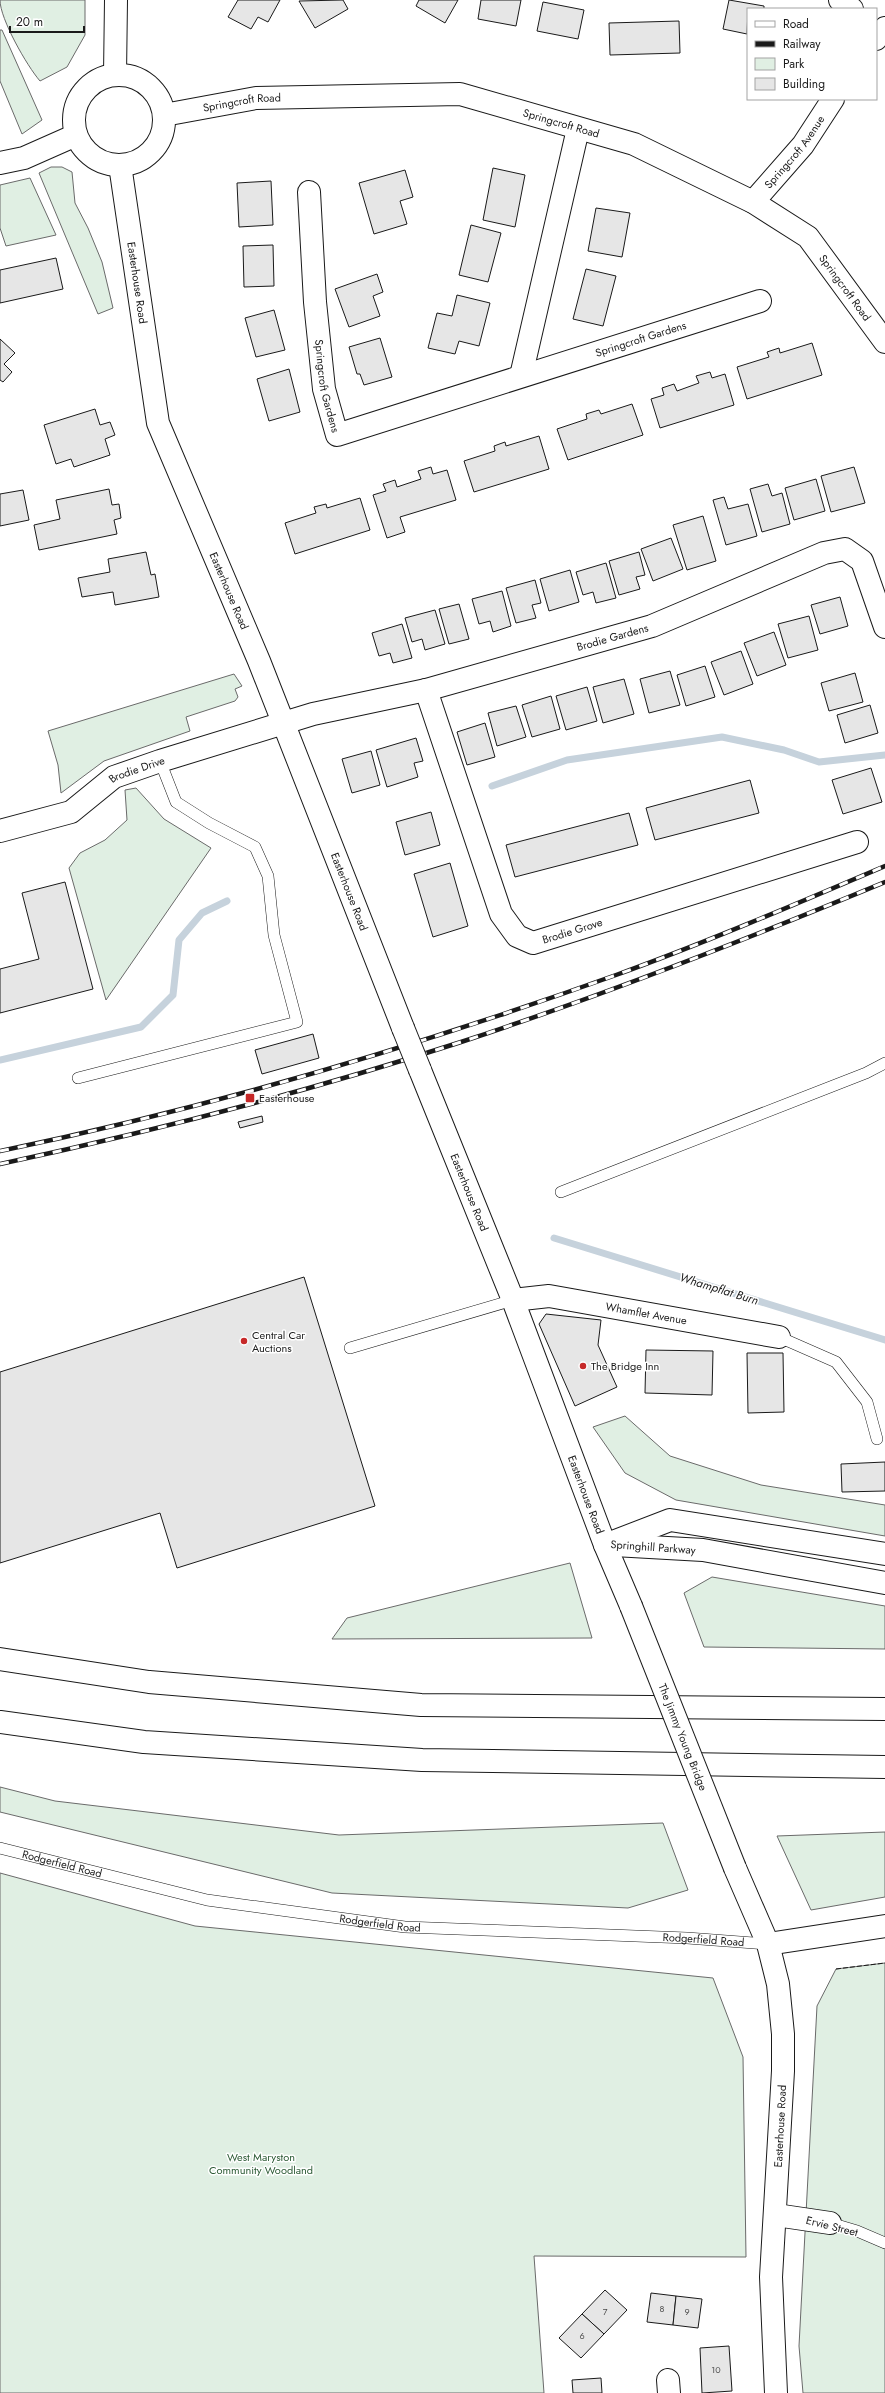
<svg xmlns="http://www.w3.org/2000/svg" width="885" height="2393" viewBox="0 0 885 2393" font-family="Jost,sans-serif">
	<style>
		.green { fill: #e0efe3; stroke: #6a6a6a }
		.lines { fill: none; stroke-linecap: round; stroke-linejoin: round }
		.stream { stroke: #c6d2dc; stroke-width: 7 }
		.building { fill: #e6e6e6; stroke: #1a1a1a }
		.lane-casing { stroke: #1a1a1a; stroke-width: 12 }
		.street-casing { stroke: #1a1a1a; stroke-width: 24 }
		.secondary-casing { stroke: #1a1a1a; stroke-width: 24 }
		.highway-casing { stroke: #1a1a1a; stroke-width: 24 }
		.lane { stroke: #fff; stroke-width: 11 }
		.street { stroke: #fff; stroke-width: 22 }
		.secondary { stroke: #fff; stroke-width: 22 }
		.highway { stroke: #fff; stroke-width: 22 }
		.rail-casing { stroke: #1a1a1a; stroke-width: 4.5 }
		.rail { stroke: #fff; stroke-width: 3; stroke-dasharray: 9; stroke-linecap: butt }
		.secondary-bridge-casing { stroke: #1a1a1a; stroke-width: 24; stroke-linecap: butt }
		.secondary-bridge { stroke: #fff; stroke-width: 22 }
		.fence { stroke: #1a1a1a; stroke-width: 1; stroke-dasharray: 5 2; stroke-linecap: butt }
		.poi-dot { fill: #c62828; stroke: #fff; stroke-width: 1.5 }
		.labels { text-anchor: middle; stroke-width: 3; stroke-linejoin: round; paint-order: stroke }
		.number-label { font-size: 9px; fill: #4d4d4d }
		.street-label { font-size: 11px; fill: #1a1a1a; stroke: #fff }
		.poi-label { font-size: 11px; fill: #1a1a1a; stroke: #fff; text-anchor: start }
		.park-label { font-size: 11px; fill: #2b5a34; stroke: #fff }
		.water-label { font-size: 12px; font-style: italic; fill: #1a1a1a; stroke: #fff }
	</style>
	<rect width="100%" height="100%" fill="#fff"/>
	<g class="green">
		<path d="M0 0H85V35L67 67 40 81C27 66 0 19 0 0Z"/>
		<path d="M0 30H2L42 120 22 134 0 81Z"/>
		<path d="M51 167H62L72 172 75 203 88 228 102 262 113 308 98 314 39 173Z"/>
		<path d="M30 178 56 235 6 246 0 228V185Z"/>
		<path d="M234 674 242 686 235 689 238 697 235 701 186 717 190 731 104 761 61 793 58 765 48 731Z"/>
		<path d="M136 788 164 819 211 848 106 1000 69 868 80 853 105 840 127 820 125 790Z"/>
		<path d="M625 1416 670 1456 761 1485 885 1505V1536L676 1500 625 1473 593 1427Z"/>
		<path d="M570 1563 592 1638 332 1639 347 1618Z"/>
		<path d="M712 1577 885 1606V1649L704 1647 684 1593Z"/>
		<path d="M0 1787 55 1801 339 1835 663 1823 688 1890 628 1908 332 1893 0 1812Z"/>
		<path d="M885 1832V1897L811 1910 777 1836Z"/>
		<path d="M0 1873 195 1926 713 1978 743 2057 746 2257 534 2256 544 2393H0Z"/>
		<path d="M885 1963V2393H803L799 2346 817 2006 836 1969Z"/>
	</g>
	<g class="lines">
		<g class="stream">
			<path d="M492 786 567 760 722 737 784 750 819 762 885 755"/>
			<path d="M0 1060 141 1027 173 995 179 940 202 913 227 901"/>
			<path d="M554 1238 885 1340"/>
		</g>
	</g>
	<g class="building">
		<path d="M238 0H280L268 22 258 17 251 29 228 17Z"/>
		<path d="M343 0 348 9 315 28 299 1Z"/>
		<path d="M419 0H458L445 23 416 6Z"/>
		<path d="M481 0H521L516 26 478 19Z"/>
		<path d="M729 0 764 6V9H748L747 34 723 29Z"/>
		<path d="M543 2 584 10 578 39 537 31Z"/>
		<path d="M679 21 680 53 610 55 609 23Z"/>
		<path d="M493 168 525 175 515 227 483 220Z"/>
		<path d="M405 170 413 197 400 201 407 224 374 234 359 183Z"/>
		<path d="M271 181 273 225 239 227 237 183Z"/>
		<path d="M596 208 630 213 622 257 588 251Z"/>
		<path d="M471 225 501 233 488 282 459 275Z"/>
		<path d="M273 245 274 286 244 287 243 246Z"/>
		<path d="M56 258 63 289 0 303V270Z"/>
		<path d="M586 269 616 276 603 326 573 319Z"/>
		<path d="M377 274 383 292 373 296 380 316 349 327 335 289Z"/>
		<path d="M457 295 490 303 479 346 459 341 455 354 428 348 437 313 452 316Z"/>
		<path d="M274 310 285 350 256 357 245 318Z"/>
		<path d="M380 338 392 377 364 385 360 374H357L349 347Z"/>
		<path d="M0 339 15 353 4 364 12 372 3 382 0 380Z"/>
		<path d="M812 343 822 375 747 399 737 367 769 357 767 352 779 348 780 353Z"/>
		<path d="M289 369 300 412 269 421 257 379Z"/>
		<path d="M710 372 712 378 725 374 734 405 660 428 651 399 664 395 662 388 674 384 677 391 699 383 696 376Z"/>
		<path d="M632 404 643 435 568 460 557 429 587 419 586 414 599 410 601 414Z"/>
		<path d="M95 409 100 425 110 422 115 435 105 439 110 455 74 467 71 459 56 464 44 425Z"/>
		<path d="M539 436 549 469 474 492 464 461 495 451 494 446 505 442 506 446Z"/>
		<path d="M431 467 433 474 447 470 456 500 400 517 405 532 387 538 373 495 386 491 383 484 395 480 397 487 421 479 418 471Z"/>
		<path d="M854 467 865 503 831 512 821 476Z"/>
		<path d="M816 479 825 511 794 520 785 488Z"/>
		<path d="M768 484 772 496 782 493 790 524 762 532 750 489Z"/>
		<path d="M109 489 112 505 119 504 121 518 114 520 117 534 39 550 34 525 60 519 56 500Z"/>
		<path d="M23 490 29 520 0 526V494Z"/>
		<path d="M724 497 728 509 748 504 757 536 726 545 713 500Z"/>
		<path d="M360 498 370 530 295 554 285 523 316 513 314 507 326 504 327 508Z"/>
		<path d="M703 516 716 561 687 570 673 525Z"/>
		<path d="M671 538 683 569 653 581 641 549Z"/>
		<path d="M146 552 151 575 155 574 159 597 115 605 113 592 82 597 78 578 110 572 108 559Z"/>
		<path d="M639 552 645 575 636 577 640 589 619 595 609 561Z"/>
		<path d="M606 563 616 598 596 603 593 592 583 595 576 572Z"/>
		<path d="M570 570 579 602 549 611 540 579Z"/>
		<path d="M535 580 541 603 532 605 536 618 516 623 506 588Z"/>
		<path d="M502 591 511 626 493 632 490 621 479 624 472 599Z"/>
		<path d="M840 597 848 626 820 634 811 605Z"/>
		<path d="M459 604 469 639 449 644 439 609Z"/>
		<path d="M435 610 445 644 425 650 422 639 412 642 405 618Z"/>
		<path d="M809 616 818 650 788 658 778 624Z"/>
		<path d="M402 624 412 658 393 663 390 653 379 656 372 633Z"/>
		<path d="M774 632 786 665 757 676 744 643Z"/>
		<path d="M741 651 753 684 724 695 711 662Z"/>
		<path d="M705 666 715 697 686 706 677 675Z"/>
		<path d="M670 671 680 705 649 713 640 679Z"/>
		<path d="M855 673 863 702 829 711 821 683Z"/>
		<path d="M624 679 634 714 603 723 593 687Z"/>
		<path d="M587 687 597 721 566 730 556 696Z"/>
		<path d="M551 696 560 729 532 737 522 705Z"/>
		<path d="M870 705 878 733 845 743 837 715Z"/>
		<path d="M516 706 526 737 497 746 488 713Z"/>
		<path d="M485 723 495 757 467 765 457 732Z"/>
		<path d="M416 738 423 761 414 763 418 777 387 787 376 750Z"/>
		<path d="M371 751 380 785 352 793 342 759Z"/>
		<path d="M871 768 882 802 843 814 832 780Z"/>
		<path d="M750 780 759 813 655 840 646 808Z"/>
		<path d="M431 812 440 845 405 855 396 822Z"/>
		<path d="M629 813 638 845 515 877 506 845Z"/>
		<path d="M450 863 468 926 433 937 414 874Z"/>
		<path d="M65 882 93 989 0 1013V969L39 959 22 893Z"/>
		<path d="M313 1034 319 1058 262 1074 255 1050Z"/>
		<path d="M262 1116 263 1122 240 1128 238 1122Z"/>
		<path d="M304 1277 375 1506 177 1568 160 1513 0 1563V1372Z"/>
		<path d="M546 1314 601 1320 598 1345 617 1387 575 1406 539 1324Z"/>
		<path d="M646 1350 713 1351 712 1395 645 1393Z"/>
		<path d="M747 1353H783L784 1412 748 1413Z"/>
		<path d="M885 1462V1491L842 1492 841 1464Z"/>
		<path d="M605 2290 627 2310 604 2334 582 2314Z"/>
		<path d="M651 2293 676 2296 673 2325 647 2322Z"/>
		<path d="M676 2296 702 2299 698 2328 673 2325Z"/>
		<path d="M582 2314 604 2334 581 2358 559 2338Z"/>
		<path d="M729 2346 732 2391 702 2393 700 2348Z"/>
		<path d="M601 2378 602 2393H573L572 2380Z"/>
	</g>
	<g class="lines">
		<g class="lane-casing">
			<g id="lane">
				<path d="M78 1078 297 1022 274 935 268 876 255 847 209 823 176 802 160 761"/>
				<path d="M561 1192 866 1073 885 1063"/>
				<path d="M779 1337 836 1362 867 1402 877 1439"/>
				<path d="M350 1348 513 1300"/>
				<path id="s1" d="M0 1848 207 1900 405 1927 687 1938 768 1944"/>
				<path d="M830 2223 857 2231 885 2243"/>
			</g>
		</g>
		<g class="street-casing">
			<g id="street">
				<path d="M840 0 852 9"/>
				<path d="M0 163 24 158 76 135"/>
				<path id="s2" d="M309 192 315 302 324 389 337 435 760 301"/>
				<path d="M521 376 578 129"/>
				<path id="s3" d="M426 690 501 914 517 936 533 943 857 842"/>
				<path id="s4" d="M0 831 71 812 114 777 160 761 313 714 426 690 652 626 824 553 845 549 862 561 885 627"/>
				<path id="s5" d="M513 1300 549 1296 779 1337"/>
				<path d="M776 2215 830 2223"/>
				<path d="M668 2380 669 2393"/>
			</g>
		</g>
		<g class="secondary-casing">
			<g id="secondary">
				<path d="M876 39 885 28"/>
				<path d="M115 75 116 0"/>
				<circle cx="119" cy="120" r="45"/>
				<path id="s6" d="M164 115 256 98 460 94 634 144 753 202 808 237 885 342"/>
				<path id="s7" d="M120 165 158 423 259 661 403 1028"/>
				<path id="s8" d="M753 202 803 145 833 99"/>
				<path id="s9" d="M420 1070 513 1300 605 1545 631 1606"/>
				<path d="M605 1545 670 1520 885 1554"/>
				<path d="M614 1545 703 1550 885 1583"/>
				<path d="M735 1868 768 1944 778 1984 783 2034V2071L771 2277 776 2393"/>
			</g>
		</g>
		<g class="highway-casing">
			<g id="highway">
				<path d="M0 1659 149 1682 421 1705 885 1709"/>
				<path d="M0 1722 144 1742 422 1760 885 1767"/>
				<path d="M768 1944 885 1926"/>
			</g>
		</g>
		<use href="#lane" class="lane"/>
		<use href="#street" class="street"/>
		<use href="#secondary" class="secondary"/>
		<use href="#highway" class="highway"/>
		<g class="rail-casing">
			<g id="rail">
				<path d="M0 1151C210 1108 415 1047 616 975 707 942 796 904 885 866"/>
				<path d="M0 1164C155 1131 310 1091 461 1042 604 995 745 940 885 882"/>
			</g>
		</g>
		<use href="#rail" class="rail"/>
		<g class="secondary-bridge-casing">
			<g id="secondary-bridge">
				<path d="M403 1028 420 1070"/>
				<path id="s10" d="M631 1606 735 1868"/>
			</g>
		</g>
		<use href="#secondary-bridge" class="secondary-bridge"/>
		<path class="fence" d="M836 1969 885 1963"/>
	</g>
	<g class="poi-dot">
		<rect x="245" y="1093" width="10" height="10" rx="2"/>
		<circle cx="244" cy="1341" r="4"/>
		<circle cx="583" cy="1366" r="4"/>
	</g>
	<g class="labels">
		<g class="number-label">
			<text x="662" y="2312">8</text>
			<text x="605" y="2315">7</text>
			<text x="687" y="2315">9</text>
			<text x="582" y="2339">6</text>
			<text x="716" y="2373">10</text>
		</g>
		<g class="street-label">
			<text dy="4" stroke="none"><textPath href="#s6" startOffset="79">Springcroft Road</textPath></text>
			<text dy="4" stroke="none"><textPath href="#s6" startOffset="403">Springcroft Road</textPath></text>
			<text dy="4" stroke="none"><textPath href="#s8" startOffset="65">Springcroft Avenue</textPath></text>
			<text dy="4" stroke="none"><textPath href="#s7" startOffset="119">Easterhouse Road</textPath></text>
			<text dy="4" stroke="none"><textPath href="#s6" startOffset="739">Springcroft Road</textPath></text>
			<text dy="4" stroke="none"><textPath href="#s2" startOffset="564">Springcroft Gardens</textPath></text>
			<text dy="4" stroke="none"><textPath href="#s2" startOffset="195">Springcroft Gardens</textPath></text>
			<text dy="4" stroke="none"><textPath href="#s7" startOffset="443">Easterhouse Road</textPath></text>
			<text dy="4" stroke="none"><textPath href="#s4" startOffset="647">Brodie Gardens</textPath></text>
			<text dy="4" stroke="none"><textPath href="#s4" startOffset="153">Brodie Drive</textPath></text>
			<text dy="4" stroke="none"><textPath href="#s7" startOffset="767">Easterhouse Road</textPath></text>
			<text dy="4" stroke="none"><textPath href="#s3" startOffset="322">Brodie Grove</textPath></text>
			<text dy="4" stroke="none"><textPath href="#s9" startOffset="132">Easterhouse Road</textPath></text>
			<text dy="4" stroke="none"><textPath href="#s5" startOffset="135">Whamflet Avenue</textPath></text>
			<text dy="4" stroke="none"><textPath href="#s9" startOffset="456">Easterhouse Road</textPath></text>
			<text transform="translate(653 1547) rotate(4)" y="4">Springhill Parkway</text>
			<text dy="4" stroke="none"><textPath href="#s10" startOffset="141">The Jimmy Young Bridge</textPath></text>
			<text dy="4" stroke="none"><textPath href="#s1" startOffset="64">Rodgerfield Road</textPath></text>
			<text dy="4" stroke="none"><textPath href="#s1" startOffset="388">Rodgerfield Road</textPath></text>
			<text dy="4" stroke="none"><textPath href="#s1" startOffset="712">Rodgerfield Road</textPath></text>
			<text transform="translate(780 2126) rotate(-87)" y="4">Easterhouse Road</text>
			<text transform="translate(832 2226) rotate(14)" y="4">Ervie Street</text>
		</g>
		<g class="poi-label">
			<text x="259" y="1102">Easterhouse</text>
			<text x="252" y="1339">Central Car<tspan x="252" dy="13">Auctions</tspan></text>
			<text x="591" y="1370">The Bridge Inn</text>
		</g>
		<g class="park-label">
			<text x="261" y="2161">West Maryston<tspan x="261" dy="13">Community Woodland</tspan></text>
		</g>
		<g class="water-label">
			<text transform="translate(719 1289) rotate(17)" y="4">Whampflat Burn</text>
		</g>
	</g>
	<rect x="747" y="8" width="130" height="92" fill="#ffffff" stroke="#a3a3a3"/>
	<rect x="755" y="21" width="20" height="6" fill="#ffffff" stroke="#a3a3a3"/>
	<text x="783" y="28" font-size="12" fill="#1a1a1a">Road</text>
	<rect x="755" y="41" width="20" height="6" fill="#1a1a1a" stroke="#a3a3a3"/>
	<text x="783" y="48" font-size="12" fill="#1a1a1a">Railway</text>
	<rect x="755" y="58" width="20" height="12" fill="#e0efe3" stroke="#a3a3a3"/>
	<text x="783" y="68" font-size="12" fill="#1a1a1a">Park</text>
	<rect x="755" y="78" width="20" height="12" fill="#e6e6e6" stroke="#a3a3a3"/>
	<text x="783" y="88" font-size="12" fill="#1a1a1a">Building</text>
	<path d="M10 26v6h74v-6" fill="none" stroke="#1a1a1a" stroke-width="2"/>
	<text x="16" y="26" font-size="12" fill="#1a1a1a" stroke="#ffffff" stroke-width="3" paint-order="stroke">20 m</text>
</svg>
